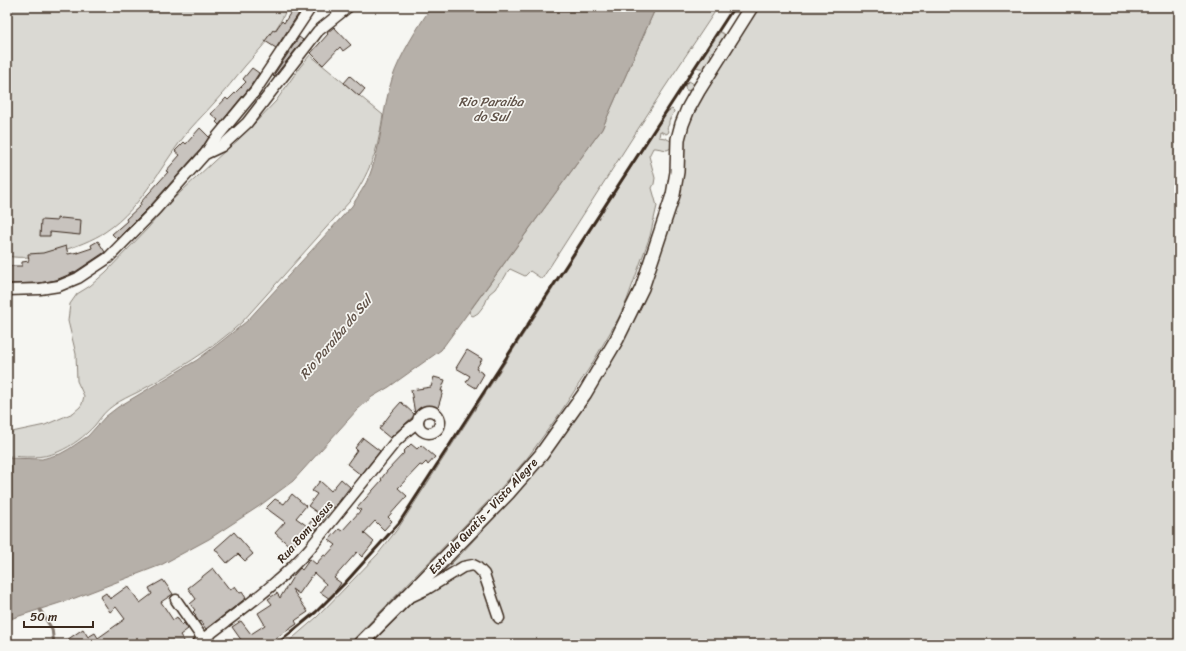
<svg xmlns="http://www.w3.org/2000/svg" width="1186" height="651" viewBox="0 0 1186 651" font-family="Sriracha,sans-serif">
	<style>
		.green { fill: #dad9d3; stroke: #8a8278 }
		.water { fill: #b6b0a9; stroke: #857a71 }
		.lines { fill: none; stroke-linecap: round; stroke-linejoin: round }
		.stream { stroke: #857a71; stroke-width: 3 }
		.building { fill: #c8c3be; stroke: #3b2a1e }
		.minor-casing { stroke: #3b2a1e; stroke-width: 13 }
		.tertiary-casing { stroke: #3b2a1e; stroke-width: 16 }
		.minor { stroke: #f6f6f2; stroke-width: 10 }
		.tertiary { stroke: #f6f6f2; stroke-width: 13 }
		.rail { stroke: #3b2a1e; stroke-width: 3 }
		.labels { text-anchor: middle; stroke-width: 3.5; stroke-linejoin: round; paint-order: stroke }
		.street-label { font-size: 12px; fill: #3b2a1e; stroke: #f6f6f2 }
		.water-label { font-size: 13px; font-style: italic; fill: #605248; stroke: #f6f6f2 }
	</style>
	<rect width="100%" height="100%" fill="#f6f6f2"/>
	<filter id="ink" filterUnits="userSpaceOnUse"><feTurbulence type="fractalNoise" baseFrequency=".025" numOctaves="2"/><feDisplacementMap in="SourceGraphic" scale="8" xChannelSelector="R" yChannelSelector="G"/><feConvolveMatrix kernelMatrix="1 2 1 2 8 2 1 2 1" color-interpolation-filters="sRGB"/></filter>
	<g filter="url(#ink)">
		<g class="green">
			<path d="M7 7H287C280 29 260 49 245 66 235 78 225 91 214 103 207 111 199 119 191 128 162 162 144 206 105 232 82 247 34 262 7 256Z"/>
			<path d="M656 7H718L663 90 542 279 530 271 525 276 510 269 508 271 506 275 503 280 499 283 495 289 489 294 485 304 478 313 473 316 471 315 469 312 602 129Z"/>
			<path d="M759 7H1179V644H371L461 554 517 493 537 469 587 403 623 338 689 120 752 16Z"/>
			<path d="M720 32 724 34 725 39 717 51 711 52 710 54 711 55C711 64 706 71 696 67Z"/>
			<path d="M310 55 383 115C381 127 379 140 375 153 370 168 360 188 350 201L242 322C212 350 174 372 138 392 130 396 121 400 114 405 106 410 101 417 95 425 85 436 72 446 58 452 41 459 25 457 7 456V433L45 425 73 413 80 407 82 404 84 396 77 381 76 354 68 321 70 304 77 294 90 286 106 272 148 228 169 203 255 123 276 101 300 67Z"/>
			<path d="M689 81 694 84 691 91 686 90C684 86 686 84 689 81Z"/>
			<path d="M672 109 674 111C673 116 668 119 669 124L667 128 669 131 668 133 666 134 660 131 659 137 665 138 673 142V147L667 150 656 148H653L649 156 655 178 654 184 652 188 657 206 650 236 627 300 618 319 590 367 560 413 528 457 500 489 349 644H286L317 617 378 554 399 527 667 112Z"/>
		</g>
		<path class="water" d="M431 7H656L602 129 441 350 389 387 372 397 357 410 293 481 258 507 209 539 161 565 75 598 7 620V458L42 459 60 454 69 449 88 436 105 417 118 407 197 360 222 341 247 321 352 206C358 196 366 185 370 174 382 144 382 110 392 79 400 55 417 29 431 7Z"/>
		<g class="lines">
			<path class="stream" d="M40 610 52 629 54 644"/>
		</g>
		<g class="building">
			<path d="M294 7H303L276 48 265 41 273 30 275 31 282 21 284 23Z"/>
			<path d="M334 27 351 45 343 51 340 47 323 65 311 53 328 34 327 33Z"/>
			<path d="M299 37 303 40 274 77 273 76Z"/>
			<path d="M252 68 259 73 250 87 219 125 216 122 218 120 211 114 226 98 228 100 246 82 243 79Z"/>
			<path d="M350 76 365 89 359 96 344 83Z"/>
			<path d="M200 128 209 137 201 149 151 205 117 239 112 234 127 221 126 219 141 205 140 203 168 172 166 171 180 155 175 151 184 142 186 144Z"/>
			<path d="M57 218 61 219V218L81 220 80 235 50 232V236H40L41 220 57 221Z"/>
			<path d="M98 241 105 252 75 272 56 280 39 283 7 284V266H22V262L29 261 28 254 43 253 66 246 68 254 78 252 77 253 92 248 91 245Z"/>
			<path d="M467 350 482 359 476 369 484 374 476 388 466 382 470 376 456 368Z"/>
			<path d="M434 377 445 380 441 391H443L437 411 422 407 415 414 411 390 431 387Z"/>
			<path d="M401 402 415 415 390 438 379 429 392 412Z"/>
			<path d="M363 438 380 451 361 475 347 464 357 450 355 448Z"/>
			<path d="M411 444 417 449 421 445 435 457 428 465 426 462 422 466 420 465 398 488 407 496 388 517 392 521 384 530 375 521 364 533 374 542 362 557 357 552 334 578 341 583 330 599 320 592 326 584 314 573 299 594 292 589 308 612 296 620 295 621 297 624 276 638 277 639 270 644H244L232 627 241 621 251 634 265 625 258 613 272 604 268 599 277 593 280 598 294 575 300 568 302 570 310 559 316 564 324 555 326 556 336 545 329 540 339 529 342 531 361 510 357 508 382 480 381 479 387 471 404 453 403 452Z"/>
			<path d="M341 479 350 487 334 508 332 507 316 530 308 525 318 513 308 506 317 494 312 491 320 481 331 491Z"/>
			<path d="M292 494 306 506 296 518 310 528 303 537 302 535 292 548 275 533 285 522 266 508 275 499 284 504Z"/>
			<path d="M234 532 253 554 245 561 238 554 227 563 215 549Z"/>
			<path d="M213 568 230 590 235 586 240 593 242 592 246 598 206 629 200 621 199 622 195 616 196 615 193 612 195 610 190 604 196 599 188 588Z"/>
			<path d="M163 580 173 594 161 602 173 620 177 617 182 625 184 623 188 629 180 635 186 644H61L83 629 88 637 95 633 98 638 125 619 116 607 110 612 100 597 106 593 110 599 128 586 140 603 152 594 149 588Z"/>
		</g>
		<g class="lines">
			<g class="minor-casing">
				<g id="minor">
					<path d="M206 153 213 142 255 91 311 7"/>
					<path d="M7 290 40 289 59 286 78 278 108 258 156 209 205 154 222 146 247 123 318 31 348 7"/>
					<circle cx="429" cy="422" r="11"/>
					<path d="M410 597 427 589 463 567 473 565 477 567 484 574 499 618"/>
					<path d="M176 600 203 639"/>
					<path d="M197 644C236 613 277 586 310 548L396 441 409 429 418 422"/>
				</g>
			</g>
			<g class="tertiary-casing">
				<path id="tertiary" d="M360 644 406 598 508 493 541 455 585 393 617 339 642 288 673 195 677 172 678 139 682 124 688 109 698 91 751 7"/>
			</g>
			<use href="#minor" class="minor"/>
			<use href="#tertiary" class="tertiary"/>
			<path class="rail" d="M277 644 316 612 345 583 399 523 734 7"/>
		</g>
	</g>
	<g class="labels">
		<g class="street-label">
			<text transform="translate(483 516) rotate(-47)" y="4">Estrada Quatis - Vista Alegre</text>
			<text transform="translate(305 532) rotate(-49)" y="4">Rua Bom Jesus</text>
		</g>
		<g class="water-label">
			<text x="491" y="106">Rio Paraiba<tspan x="491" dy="15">do Sul</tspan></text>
			<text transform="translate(335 337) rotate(-50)" y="5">Rio Paraíba do Sul</text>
		</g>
	</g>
	<rect width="1186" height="651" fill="none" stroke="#f6f6f2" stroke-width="24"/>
	<rect x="12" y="12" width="1162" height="627" fill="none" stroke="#3b2a1e" stroke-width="1.5" filter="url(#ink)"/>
	<path d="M24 621v6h69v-6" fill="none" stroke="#3b2a1e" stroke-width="2"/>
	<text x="30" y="621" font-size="12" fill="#3b2a1e" stroke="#f6f6f2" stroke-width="3" paint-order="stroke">50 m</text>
</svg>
